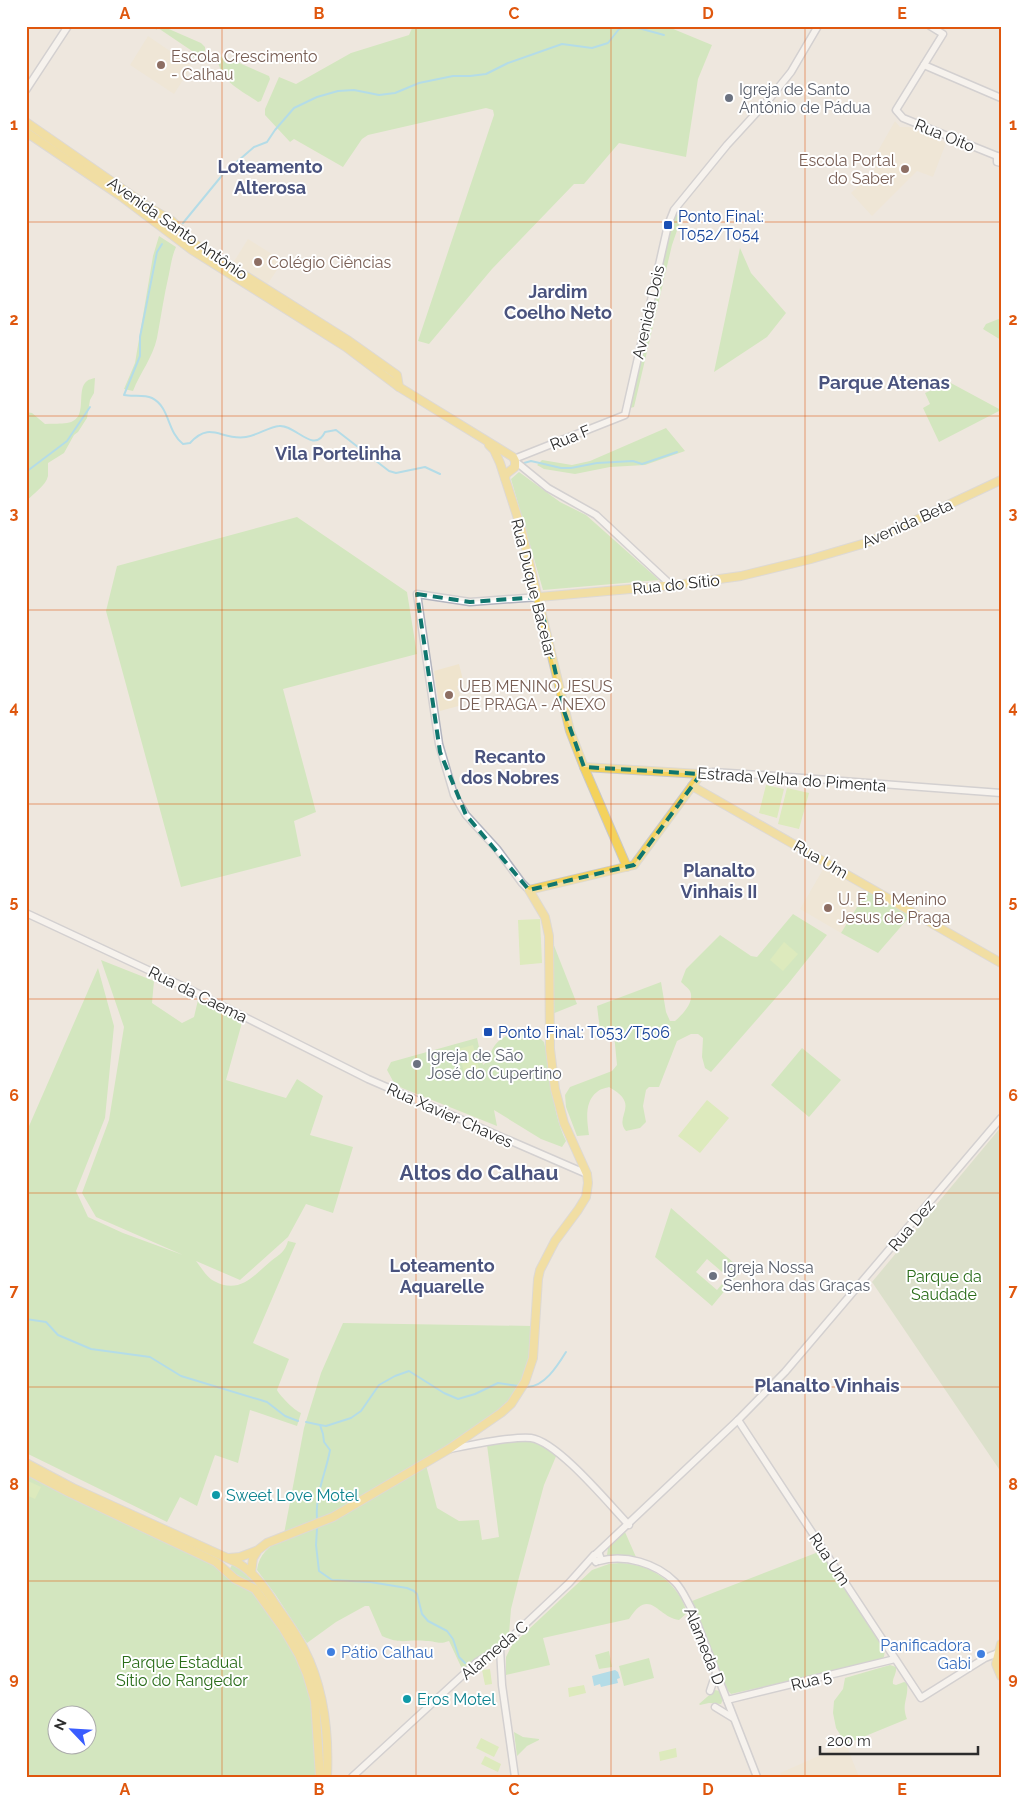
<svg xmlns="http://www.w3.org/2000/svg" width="1027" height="1803" viewBox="0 0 1027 1803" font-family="Raleway,sans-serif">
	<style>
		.education { fill: #efe4cd }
		.green { fill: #b2e599; fill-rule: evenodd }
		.cemetery { fill: #c5d8b4 }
		.pitch { fill: #c7ed94 }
		.water { fill: #6ecef2 }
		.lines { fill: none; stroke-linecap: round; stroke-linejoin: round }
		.stream { stroke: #6ecef2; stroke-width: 2 }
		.minor-casing { stroke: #b2b4bf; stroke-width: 9 }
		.major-casing { stroke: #c8c8c8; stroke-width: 10 }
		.minor { stroke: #fff; stroke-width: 6 }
		.major { stroke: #f4d25c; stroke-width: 8 }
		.marked { fill: none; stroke: #0f766e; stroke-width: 4; stroke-dasharray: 10 6; stroke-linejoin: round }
		.grid { fill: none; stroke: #df570e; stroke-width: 1; stroke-opacity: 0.55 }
		.education-dot { fill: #8d6e63; stroke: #fff; stroke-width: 2 }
		.worship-dot { fill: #6b7280; stroke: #fff; stroke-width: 2 }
		.transit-dot { fill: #1a4fb4; stroke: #fff; stroke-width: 2 }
		.culture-dot { fill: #0f9aa8; stroke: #fff; stroke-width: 2 }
		.shop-dot { fill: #3f7fe0; stroke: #fff; stroke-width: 2 }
		.labels { text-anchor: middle; stroke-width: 4; stroke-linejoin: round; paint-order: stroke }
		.education-label { font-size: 16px; fill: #785e54; stroke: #fff; text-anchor: start }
		.worship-label { font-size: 16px; fill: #5b616d; stroke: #fff; text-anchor: start }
		.street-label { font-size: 16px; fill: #2c2c2c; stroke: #fff }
		.transit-label { font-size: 16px; fill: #164399; stroke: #fff; text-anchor: start }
		.park-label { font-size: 16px; fill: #296c19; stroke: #fff }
		.culture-label { font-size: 16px; fill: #0d838f; stroke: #fff; text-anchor: start }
		.shop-label { font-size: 16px; fill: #366cbe; stroke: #fff; text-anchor: end }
		.neighbourhood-label { font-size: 18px; font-weight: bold; fill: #4a537e; stroke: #fff }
		.quarter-label { font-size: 19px; font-weight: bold; fill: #4a537e; stroke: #fff }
		.district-label { font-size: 21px; font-weight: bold; fill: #4a537e; stroke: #fff }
		.neatline { fill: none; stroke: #df570e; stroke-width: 2 }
		.grid-label { font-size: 16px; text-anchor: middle; font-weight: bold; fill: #df570e }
	</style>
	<rect width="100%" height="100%" fill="#eee7de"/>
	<g class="education">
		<path d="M148 36 192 66 174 94 130 65Z"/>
		<path d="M895 121 900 127H909L946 143 933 177 917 171 872 216 851 193 876 168 871 163Z"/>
		<path d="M248 239 283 261 267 285 233 263Z"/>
		<path d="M459 664 464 684 457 686 462 705 440 711 434 671Z"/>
		<path d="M825 866 867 891 841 933 800 909Z"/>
		<path d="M846 1744 859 1777H782L780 1773Z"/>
	</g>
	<g class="green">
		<path d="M155 26H162L201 43 205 47V53L199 57H193L195 53 158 28 156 30Z"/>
		<path d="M413 26H666L712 45 698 79 686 157 619 143 584 184H574L492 269 429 344 418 341 494 115 493 110 486 108 368 135 362 139 343 167 294 139 290 142 265 115V109L279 77 296 84 351 53 409 35Z"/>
		<path d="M223 56 269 76 270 79 261 101 258 102C238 88 222 83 217 58Z"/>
		<path d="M676 214 682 216 672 245 634 407 630 408 670 226Z"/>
		<path d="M159 236 176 247C172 256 171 264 169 274 164 295 161 317 157 338 153 357 140 373 133 391L124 389 135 363 153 256Z"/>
		<path d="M740 248 751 273 786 313 767 337 714 372Z"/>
		<path d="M1001 318V340L983 329 986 324Z"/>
		<path d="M95 378 94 393 90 400 87 418 78 432 74 435 64 453 48 463C48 467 48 472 48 476 46 486 32 494 26 502V412L32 413 45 424C54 423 66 425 73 421 87 414 76 389 87 381 89 379 92 379 95 378Z"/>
		<path d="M949 382 1001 410 939 442 923 408 930 404 925 393Z"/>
		<path d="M666 428 685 451 645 465 610 467 575 474 544 469 537 465 542 460 572 465 590 461Z"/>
		<path d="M519 472 560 502 586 515 659 580 543 590 511 479Z"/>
		<path d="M297 517 407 592 417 654 283 689 316 812 294 821 301 856 181 887 106 611 117 566Z"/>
		<path d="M867 891 911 915 878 953 841 933Z"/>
		<path d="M793 914 827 935 788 984 711 1072 705 1068 702 1057 703 1038 698 1034H691L677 1041 659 1087H649L646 1090 643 1106 646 1122 640 1128 626 1131C613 1116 642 1105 609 1087 606 1088 600 1089 597 1092 584 1102 587 1121 589 1135L577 1136 566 1107 565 1095 570 1087 612 1071 617 1065 614 1034 601 1038 597 1006 661 982 666 1012 670 1021H675C682 1015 695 1002 690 991 688 988 683 984 681 982L686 969 720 935 751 956 757 957Z"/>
		<path d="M553 943 577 1004 552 1014Z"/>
		<path d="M101 960 154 981 152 1003 182 1023 194 1017 198 1000 243 1019 226 1080 286 1098 297 1079 323 1096 310 1135 353 1147 333 1213 306 1204 288 1237 240 1280 196 1261C201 1267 207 1278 214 1281 240 1295 254 1275 271 1261 280 1254 285 1252 288 1241L296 1243 253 1343 289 1359 277 1390C281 1397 294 1410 301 1413L297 1426 250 1410 238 1463 215 1455 197 1506 180 1497 167 1522 26 1453V1133L98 968 114 1026 105 1118 76 1191 88 1217 123 1233 183 1255 96 1217 82 1193 109 1120 124 1027Z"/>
		<path d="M519 1030C528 1030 538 1036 544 1042 552 1076 551 1109 566 1141L562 1147 541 1139 494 1110 497 1126 402 1088 393 1081 387 1070 391 1062 477 1038 483 1065C490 1060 490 1051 495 1045 501 1037 511 1034 519 1030Z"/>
		<path d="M802 1048 841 1080 809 1117 771 1085Z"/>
		<path d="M671 1208 742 1270 712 1306 655 1257ZM707 1259 728 1277 717 1290 696 1272Z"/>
		<path d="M343 1323 533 1326 528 1364 524 1381 507 1406 425 1461 437 1508 459 1521 479 1520 482 1540 499 1537 487 1445 525 1440 534 1441 557 1454 544 1485 518 1581 511 1609 509 1634 497 1647 484 1653 463 1671 449 1641C438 1645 437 1641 426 1641 406 1639 402 1645 382 1636L369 1606H365L336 1622 307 1643 275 1594 257 1570C259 1554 269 1546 283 1539L304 1428 321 1373Z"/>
		<path d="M26 1474 215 1563 238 1583 257 1595 298 1659 311 1700 317 1777H26ZM58 1716H88V1746H58Z"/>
		<path d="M625 1532 636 1557 629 1555H607L608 1548Z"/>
		<path d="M821 1551 885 1649 884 1657 880 1660 731 1694 728 1691 692 1601Z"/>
		<path d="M619 1563C643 1564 663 1573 677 1592 682 1599 686 1606 686 1614L679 1620C657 1617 650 1586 629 1619L543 1638 550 1665 506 1675V1657L512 1645 592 1570 609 1564Z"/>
		<path d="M232 1565C243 1568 259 1583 262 1593L250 1582 229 1570Z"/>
		<path d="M609 1651 612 1667 599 1669 595 1655Z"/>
		<path d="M649 1658 654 1678 624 1686 619 1666Z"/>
		<path d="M890 1665 896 1667C897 1674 892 1678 893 1684L896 1685 904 1682 907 1683C909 1699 901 1703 907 1719L846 1744 836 1728 833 1713 834 1701 843 1689 845 1678Z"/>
		<path d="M715 1690 720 1691 723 1699 721 1704 709 1703 700 1705 699 1704Z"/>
		<path d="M514 1732 523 1737 539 1739V1740L527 1746 517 1756Z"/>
	</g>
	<path class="cemetery" d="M1001 1127V1472L872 1282Z"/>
	<g class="pitch">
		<path d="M766 785 784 789 777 818 759 813Z"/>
		<path d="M787 788 809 793 799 829 778 824Z"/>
		<path d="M540 919 542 963 520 965 518 920Z"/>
		<path d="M784 942 798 954 783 971 770 960Z"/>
		<path d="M473 1045 481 1076 466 1080 458 1049Z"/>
		<path d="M707 1100 729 1118 700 1153 678 1136Z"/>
		<path d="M26 1480 41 1487 35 1499 26 1495Z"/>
		<path d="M490 1669 492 1684 485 1685 482 1670Z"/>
		<path d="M584 1685 586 1693 569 1697 568 1688Z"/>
		<path d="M481 1738 499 1747 494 1757 476 1748Z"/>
		<path d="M676 1748 677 1757 660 1761 659 1752Z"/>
		<path d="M485 1756 501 1764 498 1772 481 1764Z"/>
	</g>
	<path class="water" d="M615 1670 618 1672 620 1678 617 1679 618 1683 601 1687 600 1684 594 1686 592 1676Z"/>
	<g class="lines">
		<g class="stream">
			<path d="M631 26 664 35"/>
			<path d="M183 223 224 173 254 147 267 142 275 130 294 108 317 97 338 91 354 90 379 95 395 93 419 83 453 76H470L486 74 508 63 562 44 592 48 608 43 619 29 630 26"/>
			<path d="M162 244 157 252 140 337V356L124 395C133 397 143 394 152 398 170 407 167 432 183 444L190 443C211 420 221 441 246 437 258 435 269 427 279 426 295 424 314 455 325 432L336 430 389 471 396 473 425 467 440 474"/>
			<path d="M524 463 531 461 561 468H571L597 463 633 461 642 464 677 452"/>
			<path d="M26 472 67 441 90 407"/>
			<path d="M26 1319 46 1322 58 1335 91 1349 150 1357 181 1376 267 1402 285 1416 298 1421"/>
			<path d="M526 1387C544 1388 558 1365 566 1352"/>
			<path d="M306 1422 320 1425 323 1434 324 1442 330 1450C326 1473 315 1494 317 1519"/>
			<path d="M320 1425 326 1426 351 1418 361 1411 379 1385 395 1376 409 1371 444 1393 458 1399 475 1394 498 1383 518 1386"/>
			<path d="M317 1529 316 1545 319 1571 332 1580 370 1582 407 1588 414 1591 417 1594 422 1614 428 1621 447 1631 453 1639 459 1657 465 1663"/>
		</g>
		<g class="minor-casing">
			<g id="minor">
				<path d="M930 26 943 34 896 110 903 118 997 156"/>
				<path d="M924 65 1001 98"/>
				<path d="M26 90 68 26"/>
				<path d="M997 156V162L1001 163"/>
				<path d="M514 459 625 415 668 225 674 210 727 145 770 98 791 72 818 26"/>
				<path d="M515 461 548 488 596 515 671 585"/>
				<path d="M701 774 713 772 776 776 1001 793"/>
				<path d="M529 890 522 883 497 849 466 815 454 795 439 744 417 594 470 602 539 597"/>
				<path d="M26 913 191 990 368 1079 587 1174"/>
				<path d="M738 1420 921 1698 985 1658 998 1653"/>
				<path d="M450 1449C470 1445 511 1436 531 1438 558 1442 608 1503 629 1525"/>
				<path d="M596 1554 738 1420 785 1372 1001 1118"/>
				<path d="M599 1561C625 1554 656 1563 675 1582 682 1589 686 1599 691 1608L757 1777"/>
				<path d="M500 1648 502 1685 515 1777"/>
				<path d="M710 1691 716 1673"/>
				<path d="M727 1700 895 1659"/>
				<path d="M715 1707 733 1718"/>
				<path d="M352 1777 477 1662 500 1648 569 1583 594 1555 599 1554 601 1559 596 1562 593 1558"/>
			</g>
		</g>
		<g class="major-casing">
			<g id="major">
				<path d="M26 122 150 208 172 221 195 244 349 341 397 375 399 387"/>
				<path d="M26 132 122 197 192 250 346 347 399 387 513 457 515 461V467L506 474 505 478"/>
				<path d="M489 445 494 450 500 463 521 528 570 731 584 767 627 867"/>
				<path d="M539 597 676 585 741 576 811 559 869 542 1001 480"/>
				<path d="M584 767 701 774"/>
				<path d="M692 786 1001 963"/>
				<path d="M26 1463 73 1488 236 1562C253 1571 265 1588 275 1604 285 1618 296 1633 304 1649 324 1688 329 1734 327 1777"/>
				<path d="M26 1470 70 1493 216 1562 235 1579 255 1589 283 1628 299 1655 307 1674 315 1701 320 1777"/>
				<path d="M229 1558 240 1557 256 1551"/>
				<path d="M251 1573 253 1558 258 1550 267 1543 333 1517 449 1449 501 1413 511 1404 525 1382 533 1358 538 1279 540 1270 555 1241 578 1210 586 1197 588 1183 587 1174 564 1123 555 1089 550 1049 549 936 545 917 529 890 634 865 701 774"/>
				<path d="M1001 1644 996 1664 1001 1676"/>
			</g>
		</g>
		<use href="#minor" class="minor"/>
		<use href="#major" class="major"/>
	</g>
	<path d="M0 0H1027V1803H0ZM417 594 470 602 539 597 564 711 584 767 701 774 634 865 529 890 466 815 440 752Z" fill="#eee7de" fill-opacity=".55" fill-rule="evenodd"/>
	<path class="marked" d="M417 594 470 602 539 597 564 711 584 767 701 774 634 865 529 890 466 815 440 752Z"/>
	<path class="grid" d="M222 26V1777M416 26V1777M611 26V1777M805 26V1777M26 222H1001M26 416H1001M26 610H1001M26 804H1001M26 999H1001M26 1193H1001M26 1387H1001M26 1581H1001"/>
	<g class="education-dot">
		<circle cx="161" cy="65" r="5"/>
		<circle cx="905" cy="169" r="5"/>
		<circle cx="258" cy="262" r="5"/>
		<circle cx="449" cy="695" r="5"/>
		<circle cx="828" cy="908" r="5"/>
	</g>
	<g class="worship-dot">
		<circle cx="729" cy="98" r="5"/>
		<circle cx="417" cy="1064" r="5"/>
		<circle cx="713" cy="1276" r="5"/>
	</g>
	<g class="transit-dot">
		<rect x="663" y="220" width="10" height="10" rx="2.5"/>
		<rect x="483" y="1027" width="10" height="10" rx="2.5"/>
	</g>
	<g class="culture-dot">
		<circle cx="216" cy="1495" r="5"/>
		<circle cx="407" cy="1699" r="5"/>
	</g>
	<g class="shop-dot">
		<circle cx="331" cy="1652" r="5"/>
		<circle cx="981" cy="1654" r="5"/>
	</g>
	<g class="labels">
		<g class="education-label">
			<text x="171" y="62">Escola Crescimento<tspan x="171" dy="18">- Calhau</tspan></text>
			<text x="895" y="166" text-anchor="end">Escola Portal<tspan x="895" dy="18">do Saber</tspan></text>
			<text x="268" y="268">Colégio Ciências</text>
			<text x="459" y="692">UEB MENINO JESUS<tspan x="459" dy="18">DE PRAGA - ANEXO</tspan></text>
			<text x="838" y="905">U. E. B. Menino<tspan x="838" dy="18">Jesus de Praga</tspan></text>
		</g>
		<g class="worship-label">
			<text x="739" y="95">Igreja de Santo<tspan x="739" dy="18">Antônio de Pádua</tspan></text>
			<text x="427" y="1061">Igreja de São<tspan x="427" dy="18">José do Cupertino</tspan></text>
			<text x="723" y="1273">Igreja Nossa<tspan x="723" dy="18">Senhora das Graças</tspan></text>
		</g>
		<g class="street-label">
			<text transform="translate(945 135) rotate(22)" y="6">Rua Oito</text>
			<text transform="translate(178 228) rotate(35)" y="6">Avenida Santo Antônio</text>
			<text transform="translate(648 312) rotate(-77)" y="6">Avenida Dois</text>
			<text transform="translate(570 437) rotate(-22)" y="6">Rua F</text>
			<text transform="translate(907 523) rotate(-24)" y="6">Avenida Beta</text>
			<text transform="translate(676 584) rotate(-6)" y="6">Rua do Sítio</text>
			<text transform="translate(534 588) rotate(76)" y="6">Rua Duque Bacelar</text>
			<text transform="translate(792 779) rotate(4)" y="6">Estrada Velha do Pimenta</text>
			<text transform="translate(821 859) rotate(30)" y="6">Rua Um</text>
			<text transform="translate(198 994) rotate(26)" y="6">Rua da Caema</text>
			<text transform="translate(450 1115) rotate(24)" y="6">Rua Xavier Chaves</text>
			<text transform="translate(911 1225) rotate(-50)" y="6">Rua Dez</text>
			<text transform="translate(830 1559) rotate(56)" y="6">Rua Um</text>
			<text transform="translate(705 1646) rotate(68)" y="6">Alameda D</text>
			<text transform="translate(494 1650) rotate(-40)" y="6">Alameda C</text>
			<text transform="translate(811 1680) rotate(-14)" y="6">Rua 5</text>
		</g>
		<g class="transit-label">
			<text x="678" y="222">Ponto Final:<tspan x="678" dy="18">T052/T054</tspan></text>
			<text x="498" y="1038">Ponto Final: T053/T506</text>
		</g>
		<g class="park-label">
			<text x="944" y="1282">Parque da<tspan x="944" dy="18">Saudade</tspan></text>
			<text x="182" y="1668">Parque Estadual<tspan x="182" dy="18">Sítio do Rangedor</tspan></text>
		</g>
		<g class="culture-label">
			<text x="226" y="1501">Sweet Love Motel</text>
			<text x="417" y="1705">Eros Motel</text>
		</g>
		<g class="shop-label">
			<text x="971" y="1651">Panificadora<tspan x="971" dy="18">Gabi</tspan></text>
			<text x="341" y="1658" text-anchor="start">Pátio Calhau</text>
		</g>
		<g class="neighbourhood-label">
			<text x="270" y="173">Loteamento<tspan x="270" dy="21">Alterosa</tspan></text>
			<text x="558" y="298">Jardim<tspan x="558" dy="21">Coelho Neto</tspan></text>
			<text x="338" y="460">Vila Portelinha</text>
			<text x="510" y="763">Recanto<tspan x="510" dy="21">dos Nobres</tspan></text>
			<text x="719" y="877">Planalto<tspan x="719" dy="21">Vinhais II</tspan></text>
			<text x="442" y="1272">Loteamento<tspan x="442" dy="21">Aquarelle</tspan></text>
		</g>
		<g class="quarter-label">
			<text x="884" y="389">Parque Atenas</text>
			<text x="827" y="1392">Planalto Vinhais</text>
		</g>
		<g class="district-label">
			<text x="479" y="1180">Altos do Calhau</text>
		</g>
	</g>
	<rect width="1027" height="1803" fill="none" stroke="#ffffff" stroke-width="55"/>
	<g transform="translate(72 1730) rotate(295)"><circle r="24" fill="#ffffff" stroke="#ababab"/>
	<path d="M0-4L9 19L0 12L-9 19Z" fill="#3a5dff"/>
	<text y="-8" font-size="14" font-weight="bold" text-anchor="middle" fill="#2c2c2c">N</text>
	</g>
	<path d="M820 1746v8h158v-8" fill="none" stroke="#2c2c2c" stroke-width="2.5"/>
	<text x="827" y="1746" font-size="15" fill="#2c2c2c" stroke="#ffffff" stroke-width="4" paint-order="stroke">200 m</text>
	<rect x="28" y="28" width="972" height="1748" class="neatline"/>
	<g class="grid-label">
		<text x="125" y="19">A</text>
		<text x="319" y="19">B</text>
		<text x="514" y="19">C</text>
		<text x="708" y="19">D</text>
		<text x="902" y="19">E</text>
		<text x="14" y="130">1</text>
		<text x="1013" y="130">1</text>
		<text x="14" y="325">2</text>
		<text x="1013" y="325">2</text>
		<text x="14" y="519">3</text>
		<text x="1013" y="519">3</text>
		<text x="14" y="713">4</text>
		<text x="1013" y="713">4</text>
		<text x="14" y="907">5</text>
		<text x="1013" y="907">5</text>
		<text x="14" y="1101">6</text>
		<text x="1013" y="1101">6</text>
		<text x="14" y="1296">7</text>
		<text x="1013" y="1296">7</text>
		<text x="14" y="1490">8</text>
		<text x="1013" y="1490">8</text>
		<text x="14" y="1684">9</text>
		<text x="1013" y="1684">9</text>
		<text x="125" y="1795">A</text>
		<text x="319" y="1795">B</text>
		<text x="514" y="1795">C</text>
		<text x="708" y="1795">D</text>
		<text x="902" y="1795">E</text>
	</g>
</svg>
